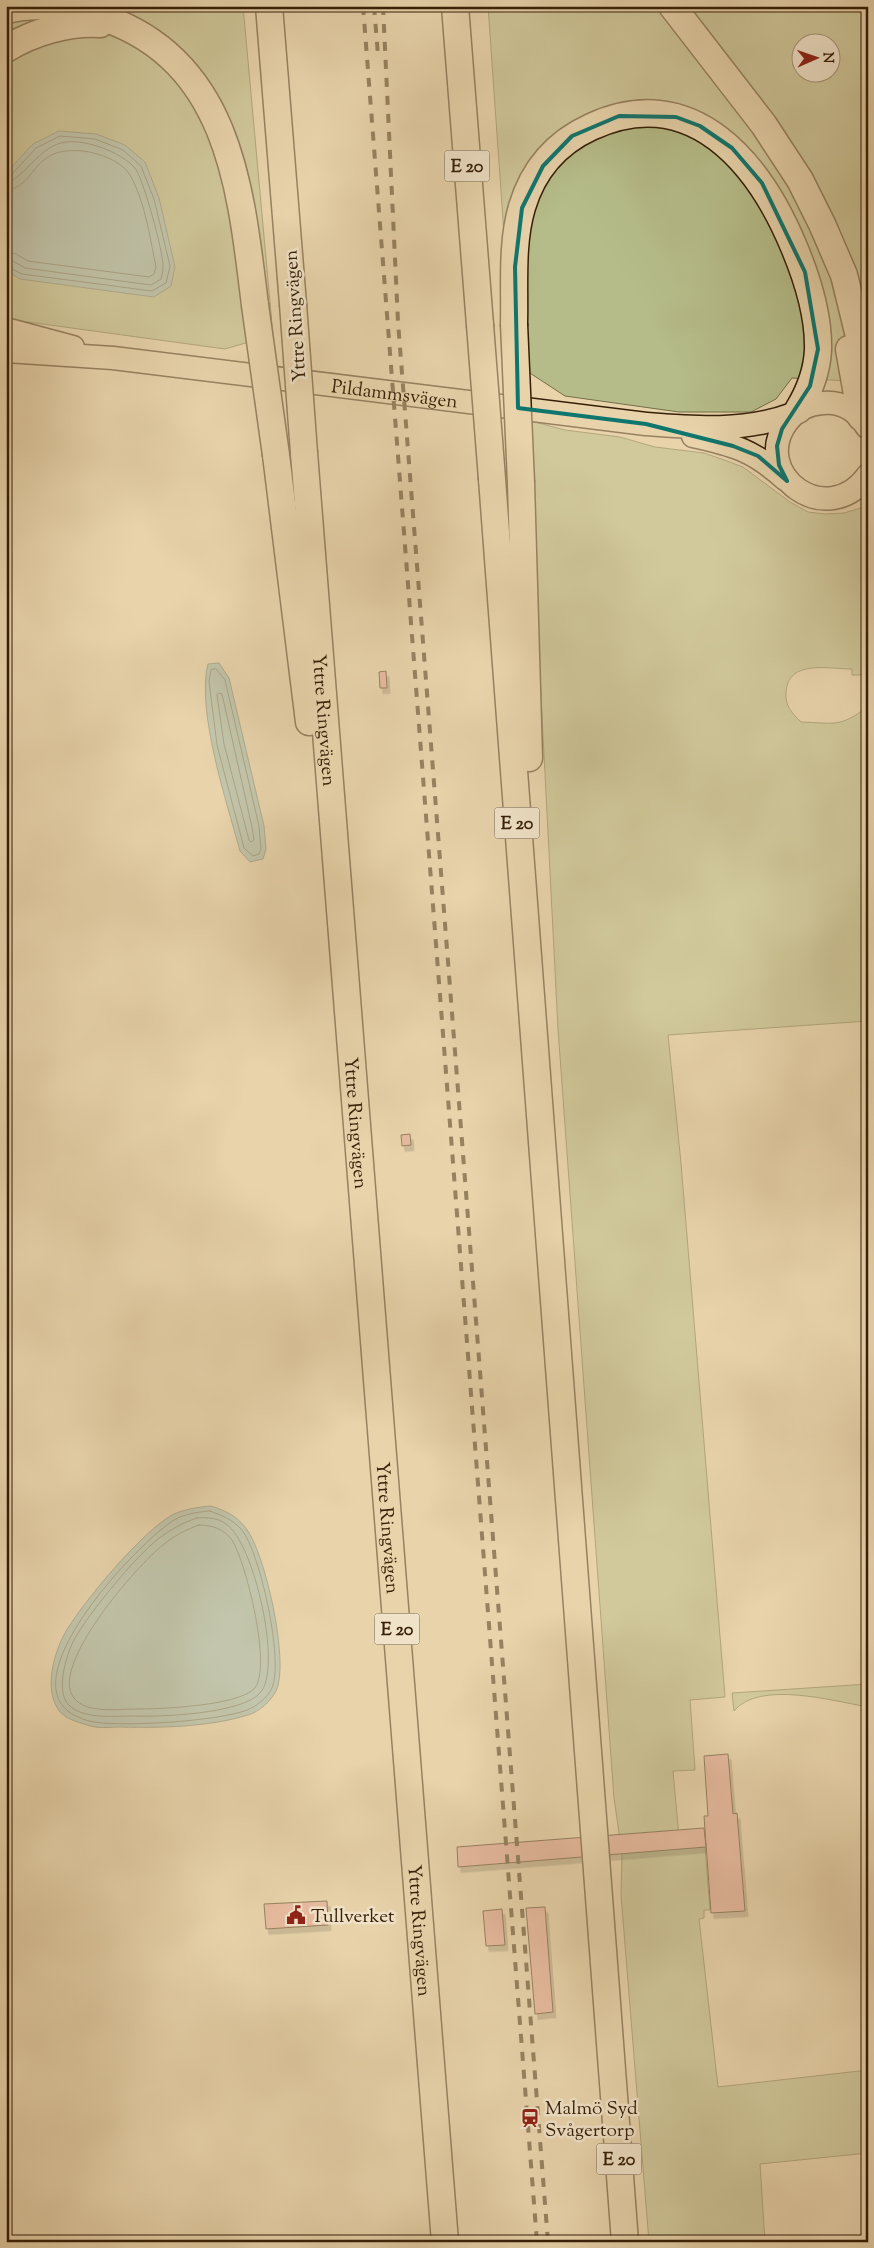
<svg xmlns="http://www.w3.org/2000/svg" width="874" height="2248" viewBox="0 0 874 2248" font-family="'Sorts Mill Goudy',serif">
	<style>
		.green { fill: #b5bc89; stroke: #756e48; fill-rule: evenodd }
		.water { fill: #97b7ad; stroke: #707a6a }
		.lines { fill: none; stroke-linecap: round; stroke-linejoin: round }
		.shore { stroke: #666b5a; stroke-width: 1 }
		.building { fill: #e69e90; stroke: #351f06; filter: url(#shadow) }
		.major-casing { stroke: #351f06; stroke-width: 25 }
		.highway-casing { stroke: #351f06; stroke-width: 29 }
		.major { stroke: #e8d3ab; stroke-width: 22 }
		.highway { stroke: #e8d3ab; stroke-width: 26 }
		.rail { stroke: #351f06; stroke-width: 4; stroke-dasharray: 9 9; stroke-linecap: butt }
		.highway-bridge-casing { stroke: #351f06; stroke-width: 29; stroke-linecap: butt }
		.highway-bridge { stroke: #e8d3ab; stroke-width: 26 }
		.marked { fill: none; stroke: #0f766e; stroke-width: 4; stroke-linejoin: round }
		.labels { text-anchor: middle; stroke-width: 5; stroke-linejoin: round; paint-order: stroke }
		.shield { fill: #f0e2c8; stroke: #6d5a40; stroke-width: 1 }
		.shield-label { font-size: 18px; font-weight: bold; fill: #351f06 }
		.street-label { font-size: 19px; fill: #351f06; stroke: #f0e2c8 }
		.poi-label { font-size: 19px; fill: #351f06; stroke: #f0e2c8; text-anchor: start }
	</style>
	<defs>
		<filter id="shadow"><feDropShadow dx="3" dy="5.5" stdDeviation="0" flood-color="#0004"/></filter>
	</defs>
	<rect width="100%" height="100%" fill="#e8d3ab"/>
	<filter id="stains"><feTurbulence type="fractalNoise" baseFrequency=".004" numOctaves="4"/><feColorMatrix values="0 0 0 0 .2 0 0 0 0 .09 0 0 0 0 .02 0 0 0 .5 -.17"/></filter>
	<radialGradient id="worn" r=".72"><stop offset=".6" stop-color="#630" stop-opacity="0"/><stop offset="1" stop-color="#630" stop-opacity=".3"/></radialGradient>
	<g class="green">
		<path d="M6 6H243L273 335 225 349 6 319Z"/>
		<path d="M488 6H864L868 12V382L792 378 776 399 751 412H679L565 396 513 362ZM802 42H832V72H802Z"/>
		<path d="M527 420 565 430 620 437 655 447 704 453 727 461 743 467 790 502 808 512 825 514 844 513 868 506V675H852V669C829 669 788 659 786 692 785 706 791 712 801 722 836 723 838 728 868 707V1021L668 1035 681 1163 725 1697 690 1700 695 1770 673 1771 680 1848 705 1847 710 1910H704V1918L699 1919 718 2087 868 2070V2153L760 2164 765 2242H649L621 1895 622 1853 614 1798 558 1029Z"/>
		<path d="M868 1684V1707C833 1701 759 1680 734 1711L732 1693Z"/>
	</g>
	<g class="water">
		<path d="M59 131 96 134 125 145 145 162 159 198 175 267 171 286 154 297 20 279 6 270V173L33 144Z"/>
		<path d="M219 663 229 678 264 826 266 849 263 859 250 862 240 851C227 803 196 710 208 664Z"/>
		<path d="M211 1506C226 1511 235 1515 245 1527 265 1550 290 1664 276 1691 271 1701 259 1712 248 1715 209 1727 161 1728 121 1727 110 1727 97 1729 87 1725 77 1722 63 1718 58 1709 44 1688 54 1653 65 1633 82 1603 144 1529 174 1514 186 1509 198 1507 211 1506Z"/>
	</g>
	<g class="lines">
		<g class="shore">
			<path d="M6 176 12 174 36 148 60 136 95 139 123 150 141 166 154 199 170 266 166 283 152 291 22 274 6 266"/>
			<path d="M6 182C21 182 37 149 61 143 82 137 121 152 135 168 143 178 164 253 163 268 163 271 162 275 161 279L151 285 25 268 13 261 6 259"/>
			<path d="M6 190C25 189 31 170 44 160 56 150 69 150 83 151 99 153 122 161 130 175 145 201 150 238 156 267L154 274 149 277 28 261 16 254 6 252"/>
			<path d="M216 669 225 680 259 826 261 849 259 854 253 856 244 848 217 745 209 681 211 670Z"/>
			<path d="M219 693 222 694 252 827 254 840 251 842 249 840 224 744 217 695Z"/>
			<path d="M210 1511C223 1516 232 1519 242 1530 260 1553 284 1660 272 1688 268 1697 256 1707 247 1710 220 1721 117 1728 89 1721 82 1719 75 1716 69 1712 15 1672 139 1542 174 1520 184 1514 198 1512 210 1511Z"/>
			<path d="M197 1518C207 1517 218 1518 226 1524 254 1542 283 1669 260 1693 241 1714 161 1717 132 1716 113 1716 81 1720 67 1703 56 1688 67 1652 75 1638 90 1612 135 1557 158 1539 170 1530 182 1523 197 1518Z"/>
			<path d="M199 1525C212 1525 224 1529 232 1540 246 1562 273 1670 254 1689 236 1706 161 1709 136 1709 119 1709 86 1714 74 1698 48 1667 138 1564 163 1545 174 1536 185 1530 199 1525Z"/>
		</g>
	</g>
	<g class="building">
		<path d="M386 671 387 688H380L379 672Z"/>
		<path d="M410 1134 411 1145 402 1146 401 1135Z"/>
		<path d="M728 1754 733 1814 737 1813 745 1911 711 1913 704 1816H708L704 1756Z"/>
		<path d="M704 1828 706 1847 458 1867 457 1847Z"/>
		<path d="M327 1901 328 1925 266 1929 264 1904Z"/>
		<path d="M545 1907 553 2012 535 2014 526 1908Z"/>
		<path d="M502 1909 505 1945 486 1946 483 1911Z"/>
		<path d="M868 2238V2242H821Z"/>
	</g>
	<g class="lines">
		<g class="major-casing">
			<g id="major">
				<path d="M6 329 73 347"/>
				<path id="s1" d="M6 351 113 358 646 424C696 428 745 432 793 414"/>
				<path d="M867 427C857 411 842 401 823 403 808 404 796 410 787 422 749 474 827 532 868 475"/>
				<path d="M693 436C734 445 753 450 785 479"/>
			</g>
		</g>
		<g class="highway-casing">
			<g id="highway">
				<path d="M269 6 293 304"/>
				<path d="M455 6 480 325"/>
				<path d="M672 6 764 125 800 180 822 224 844 275 868 373"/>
				<path d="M6 10C39 2 76 8 107 19 231 64 241 192 255 305"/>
				<path d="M6 49C33 32 69 22 100 24"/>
				<path d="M514 324C515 286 511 244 522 207 533 170 556 143 591 127 692 80 759 163 794 247 807 278 819 315 818 350 817 371 809 392 798 410"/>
				<path d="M849 349 861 417"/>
				<path id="s2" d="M304 453 445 2242"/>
				<path d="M276 455 309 722"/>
				<path d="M492 479 625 2242"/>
				<path d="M521 483 529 758"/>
			</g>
		</g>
		<use href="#major" class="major"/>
		<use href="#highway" class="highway"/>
		<g class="rail">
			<path d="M363 6 537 2242"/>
			<path d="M374 6 378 55"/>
			<path d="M383 6 398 322 548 2242"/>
		</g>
		<g class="highway-bridge-casing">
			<g id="highway-bridge">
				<path d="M293 304 304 453"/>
				<path d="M255 305 276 455"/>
				<path d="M514 324 521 483"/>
				<path d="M480 325 492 479"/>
			</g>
		</g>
		<use href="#highway-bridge" class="highway-bridge"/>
	</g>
	<path d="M0 0H874V2248H0ZM619 116 676 117 700 126 732 148 762 183 805 272 818 349 810 386 782 429 777 446 779 465 787 481 758 456 733 446 646 424 518 408 515 267 522 208 543 166 572 136Z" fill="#e8d3ab" fill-opacity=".55" fill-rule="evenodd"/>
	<path class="marked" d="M619 116 676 117 700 126 732 148 762 183 805 272 818 349 810 386 782 429 777 446 779 465 787 481 758 456 733 446 646 424 518 408 515 267 522 208 543 166 572 136Z"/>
	<defs>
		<g id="civic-bare" transform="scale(1.5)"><path d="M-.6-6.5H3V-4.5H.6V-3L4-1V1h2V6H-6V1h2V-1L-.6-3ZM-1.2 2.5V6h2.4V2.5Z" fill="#8f2418" stroke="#f0e2c8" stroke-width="2.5" paint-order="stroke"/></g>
		<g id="station-bare" transform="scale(1.5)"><path d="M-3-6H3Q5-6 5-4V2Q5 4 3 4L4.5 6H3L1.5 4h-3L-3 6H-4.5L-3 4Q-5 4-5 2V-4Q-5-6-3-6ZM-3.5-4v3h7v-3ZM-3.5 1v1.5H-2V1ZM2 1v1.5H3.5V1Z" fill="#8f2418" stroke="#f0e2c8" stroke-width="2.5" paint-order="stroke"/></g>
	</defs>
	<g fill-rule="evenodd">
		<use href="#civic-bare" x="296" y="1915"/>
		<use href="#station-bare" x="530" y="2118"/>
	</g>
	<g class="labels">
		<g class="shield">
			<rect x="444.5" y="150.5" width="45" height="31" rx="4"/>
			<rect x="494.5" y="807.5" width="45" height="31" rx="4"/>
			<rect x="374.5" y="1613.5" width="45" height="31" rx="4"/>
			<rect x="596.5" y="2143.5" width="45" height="31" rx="4"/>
		</g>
		<g class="shield-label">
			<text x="467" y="172">E 20</text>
			<text x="517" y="829">E 20</text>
			<text x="397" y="1635">E 20</text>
			<text x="619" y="2165">E 20</text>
		</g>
		<g class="street-label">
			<text transform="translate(294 316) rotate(-94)" y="7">Yttre Ringvägen</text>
			<text dy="7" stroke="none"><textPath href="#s1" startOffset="391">Pildammsvägen</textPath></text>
			<text dy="7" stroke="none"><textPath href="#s2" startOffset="268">Yttre Ringvägen</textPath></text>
			<text dy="7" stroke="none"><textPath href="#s2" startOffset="672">Yttre Ringvägen</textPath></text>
			<text dy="7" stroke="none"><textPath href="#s2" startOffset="1078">Yttre Ringvägen</textPath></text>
			<text dy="7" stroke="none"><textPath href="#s2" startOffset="1482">Yttre Ringvägen</textPath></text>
		</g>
		<g class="poi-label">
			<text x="311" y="1922">Tullverket</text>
			<text x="545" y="2114">Malmö Syd<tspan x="545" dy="22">Svågertorp</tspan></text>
		</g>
	</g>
	<rect width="874" height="2248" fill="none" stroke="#e8d3ab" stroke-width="25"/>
	<rect x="8" y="8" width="859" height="2233" fill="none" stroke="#351f06" stroke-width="2.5"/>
	<rect x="12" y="12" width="849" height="2223" fill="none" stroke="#351f06"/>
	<g transform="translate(816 58) rotate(88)"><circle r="24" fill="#f0e2c8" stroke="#a5947a"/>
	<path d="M0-4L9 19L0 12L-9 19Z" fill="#8f2418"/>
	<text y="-8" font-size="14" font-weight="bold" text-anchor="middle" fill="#351f06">N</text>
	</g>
	<rect width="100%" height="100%" filter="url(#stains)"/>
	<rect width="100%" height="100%" fill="url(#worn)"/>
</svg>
